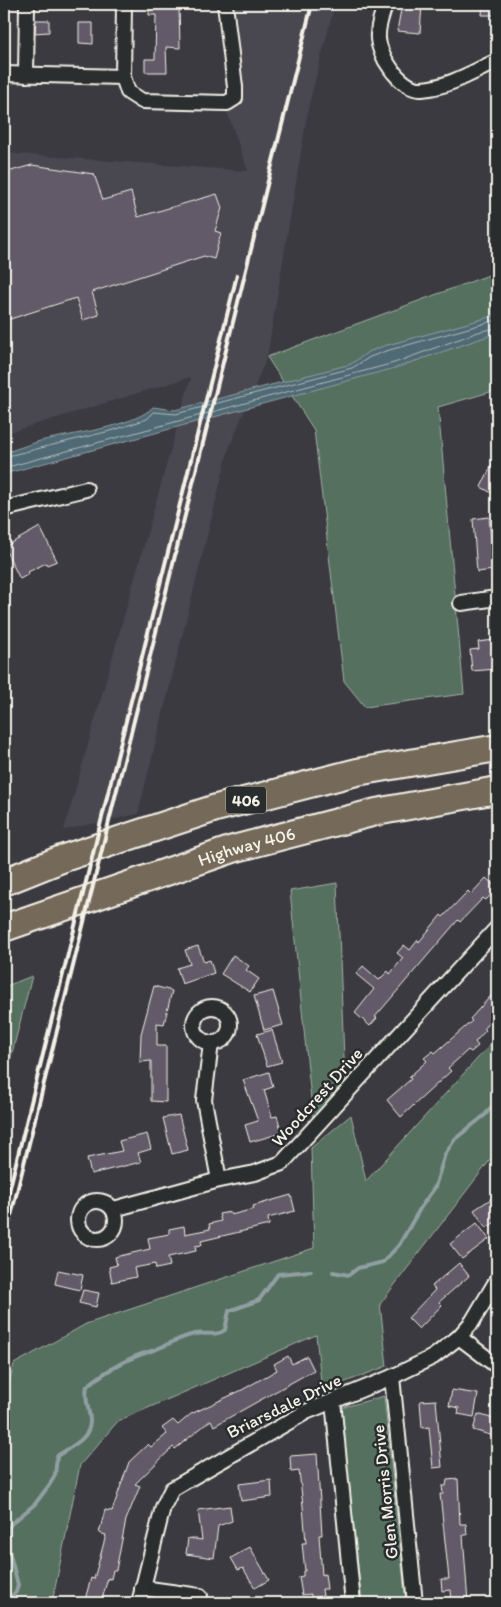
<svg xmlns="http://www.w3.org/2000/svg" width="501" height="1607" viewBox="0 0 501 1607" font-family="Itim,sans-serif">
	<style>
		.built { fill: #4a474f }
		.green { fill: #54705f; stroke: #a4b0a4 }
		.water { fill: #4f6974; stroke: #919fa2 }
		.lines { fill: none; stroke-linecap: round; stroke-linejoin: round }
		.shore { stroke: #b2bbba; stroke-width: 1 }
		.stream { stroke: #919fa2; stroke-width: 4 }
		.building { fill: #645a69; stroke: #f4f1e8 }
		.street-casing { stroke: #f4f1e8; stroke-width: 18 }
		.highway-casing { stroke: #f4f1e8; stroke-width: 30 }
		.street { stroke: #2a2d2e; stroke-width: 14 }
		.highway { stroke: #746a5a; stroke-width: 26 }
		.rail { stroke: #f4f1e8; stroke-width: 4 }
		.labels { text-anchor: middle; stroke-width: 5; stroke-linejoin: round; paint-order: stroke }
		.shield { fill: #2a2d2e; stroke: #b7b6b0; stroke-width: 1 }
		.shield-label { font-size: 16px; font-weight: bold; fill: #f4f1e8 }
		.street-label { font-size: 18px; fill: #f4f1e8; stroke: #2a2d2e }
	</style>
	<rect width="100%" height="100%" fill="#3b3a40"/>
	<filter id="ink" filterUnits="userSpaceOnUse"><feTurbulence type="fractalNoise" baseFrequency=".02" numOctaves="2"/><feDisplacementMap in="SourceGraphic" scale="10" xChannelSelector="R" yChannelSelector="G"/><feConvolveMatrix kernelMatrix="1 2 1 2 8 2 1 2 1" color-interpolation-filters="sRGB"/></filter>
	<g filter="url(#ink)">
		<path class="built" d="M234 4H335L309 104 267 357 229 448 138 814 64 830 191 377 4 434V153L248 171 227 112Z"/>
		<g class="green">
			<path d="M497 272V390L438 407 464 694 365 707 344 681 314 430 267 357Z"/>
			<path d="M337 883 345 1083 313 1119 290 891Z"/>
			<path d="M32 976 4 1084V987Z"/>
			<path d="M497 1037V1151L380 1304 387 1366 322 1391 316 1335 118 1421 80 1465 52 1603H4V1402L14 1364 86 1324 314 1248 311 1148 351 1115 366 1181Z"/>
			<path d="M384 1396 406 1603H362L341 1408Z"/>
		</g>
		<path class="water" d="M497 315V333L395 368 4 474V453C16 449 28 445 40 441 69 434 134 427 153 407L175 410 351 364 368 352 384 346Z"/>
		<g class="lines">
			<g class="shore">
				<path d="M4 457 114 430 147 419 154 412 176 414 352 368 370 357 386 351 497 320"/>
				<path d="M4 468 394 363 478 332 497 328"/>
			</g>
			<g class="stream">
				<path d="M333 1272 349 1275 358 1268 383 1262 399 1245 421 1207 435 1187 445 1154 455 1139 485 1115 493 1105 494 1078 497 1073"/>
				<path d="M4 1603 16 1592 18 1585 9 1551 8 1529 11 1524 35 1504 50 1484 55 1475 57 1456C70 1447 91 1439 90 1420 89 1406 84 1401 87 1386 106 1371 125 1359 148 1352 164 1348 178 1337 195 1334 205 1332 216 1337 225 1330L229 1311 259 1300 278 1274 311 1271"/>
			</g>
		</g>
		<g class="building">
			<path d="M149 4H179L180 48 166 47 167 72H145V59H155L156 15H149Z"/>
			<path d="M402 4H422L420 33 397 31Z"/>
			<path d="M483 4H497V15H482Z"/>
			<path d="M36 20H49V32L35 33Z"/>
			<path d="M79 23H93V44L79 43Z"/>
			<path d="M32 165 94 174 103 200 131 192 138 217 217 194 222 208 215 231 221 233 214 259 204 256 92 292 99 315 83 320 76 298 4 321V173Z"/>
			<path d="M497 454V496L481 487Z"/>
			<path d="M489 517 494 570 477 572 473 519Z"/>
			<path d="M40 527 57 561 47 565 46 563 28 572 29 574 20 579 4 547Z"/>
			<path d="M494 640 497 669 472 671 470 650 479 649 478 642Z"/>
			<path d="M486 878 497 888 486 900 483 898 460 922 458 920 375 1017 377 1018 370 1026 355 1013 374 989 356 974 363 966 379 980 388 971 390 974 403 958 397 953 404 945 410 950 418 940 419 942 441 915 443 917 468 891 471 894Z"/>
			<path d="M198 946 204 962 210 960 214 973 182 984 177 968 190 964 185 950Z"/>
			<path d="M233 955 249 966 246 970 259 979 250 992 221 974Z"/>
			<path d="M154 986 172 991 164 1024 157 1023V1046H166V1102L151 1101V1061L140 1062 141 1034Z"/>
			<path d="M497 989V1013L484 1028 486 1030 475 1042 478 1046 471 1052 468 1050 448 1068 451 1071 401 1117 387 1100 411 1079 409 1077 427 1061 424 1058 433 1051 435 1053 472 1021 470 1019Z"/>
			<path d="M273 991 283 1025 264 1030 254 996Z"/>
			<path d="M272 1030 282 1062 267 1066 257 1034Z"/>
			<path d="M269 1072 273 1087 264 1090 272 1117 277 1116 282 1133 250 1142 245 1125 258 1121 243 1080Z"/>
			<path d="M179 1115 188 1150 172 1154 163 1118Z"/>
			<path d="M147 1134 151 1149 138 1153 141 1162 91 1174 87 1158 122 1151 119 1141Z"/>
			<path d="M291 1195 295 1211 268 1218 269 1225 201 1241 202 1245 195 1246 196 1251 168 1257 170 1266 156 1269 155 1264 134 1268 136 1277 112 1282 109 1267 117 1265 115 1257 150 1249 148 1238 169 1234V1229L184 1226 185 1234 210 1229 209 1224 221 1221 219 1214 230 1212 231 1215 254 1209 253 1206Z"/>
			<path d="M497 1195V1221L486 1228 474 1210Z"/>
			<path d="M477 1223 489 1239 462 1259 450 1244Z"/>
			<path d="M459 1263 469 1276 439 1302 442 1305 419 1329 408 1318 435 1290 432 1286Z"/>
			<path d="M58 1270 83 1275 80 1290 55 1284Z"/>
			<path d="M83 1290 99 1293 96 1307 79 1303Z"/>
			<path d="M288 1356 292 1364 307 1356 314 1370 214 1426 211 1420 175 1449 173 1447 135 1484 140 1486 126 1520 116 1570H113L111 1579 108 1578 101 1603H84L91 1578 94 1579 106 1535 99 1533 105 1510 112 1511 129 1462 148 1444 151 1447 167 1434 162 1428 173 1420 178 1425 191 1414 242 1390 277 1370 274 1364Z"/>
			<path d="M452 1390 478 1394 474 1417 458 1414 459 1408 449 1406Z"/>
			<path d="M436 1400 442 1467 433 1468 429 1427 422 1428 420 1401Z"/>
			<path d="M478 1414 497 1420V1437L473 1430Z"/>
			<path d="M317 1454 322 1535H319L322 1575 325 1574 327 1589H322L323 1596 311 1598V1594L302 1595 299 1577 303 1576V1571H305L302 1543H306L303 1506 299 1471 291 1472 290 1456Z"/>
			<path d="M458 1479 460 1524H466L467 1535H463L468 1603H452L451 1590 442 1591 441 1579H449L440 1494H443L442 1486H446L447 1480Z"/>
			<path d="M271 1480 272 1497 241 1501 239 1484Z"/>
			<path d="M230 1506 232 1521 218 1526 214 1558 186 1554 188 1538 202 1540 198 1510Z"/>
			<path d="M250 1547 269 1580 255 1588 243 1568 238 1570 231 1558Z"/>
		</g>
		<g class="lines">
			<g class="street-casing">
				<g id="street">
					<path d="M124 4 123 77 128 92 142 101 227 103 235 98V87L225 4"/>
					<path d="M385 4C383 13 378 24 378 34 376 53 401 91 422 89 449 87 473 72 497 61"/>
					<path d="M4 74 123 77"/>
					<path d="M26 75 27 4"/>
					<path d="M4 509 86 489"/>
					<path d="M461 603 497 598"/>
					<circle cx="212" cy="1025" r="18"/>
					<path d="M211 1043 204 1100 219 1180"/>
					<circle cx="97" cy="1220" r="19"/>
					<path d="M114 1209 219 1180 255 1173 282 1163 497 928"/>
					<path d="M459 1337 497 1366"/>
					<path d="M392 1377 415 1603"/>
					<path d="M333 1401 353 1603"/>
					<path d="M142 1588 200 1596"/>
					<path d="M139 1603 163 1507 172 1489 306 1412 392 1377 433 1357 459 1337 472 1322 497 1280"/>
				</g>
			</g>
			<g class="highway-casing">
				<g id="highway">
					<path d="M4 882 64 858 216 808 357 772 497 748"/>
					<path id="s1" d="M4 928 233 849 376 812 497 790"/>
				</g>
			</g>
			<use href="#street" class="street"/>
			<use href="#highway" class="highway"/>
			<g class="rail">
				<path d="M4 1211 237 275"/>
				<path d="M4 1244 312 4"/>
			</g>
		</g>
	</g>
	<g class="labels">
		<rect class="shield" x="226" y="786.5" width="40" height="27" rx="4"/>
		<g class="shield-label">
			<text x="246" y="806">406</text>
		</g>
		<g class="street-label">
			<text dy="6" stroke="none"><textPath href="#s1" startOffset="256">Highway 406</textPath></text>
			<text transform="translate(317 1097) rotate(-48)" y="6">Woodcrest Drive</text>
			<text transform="translate(284 1406) rotate(-26)" y="6">Briarsdale Drive</text>
			<text transform="translate(385 1492) rotate(-96)" y="6">Glen Morris Drive</text>
		</g>
	</g>
	<rect width="501" height="1607" fill="none" stroke="#2a2d2e" stroke-width="20"/>
	<rect x="10" y="10" width="481" height="1587" fill="none" stroke="#f4f1e8" stroke-width="2" filter="url(#ink)"/>
</svg>
